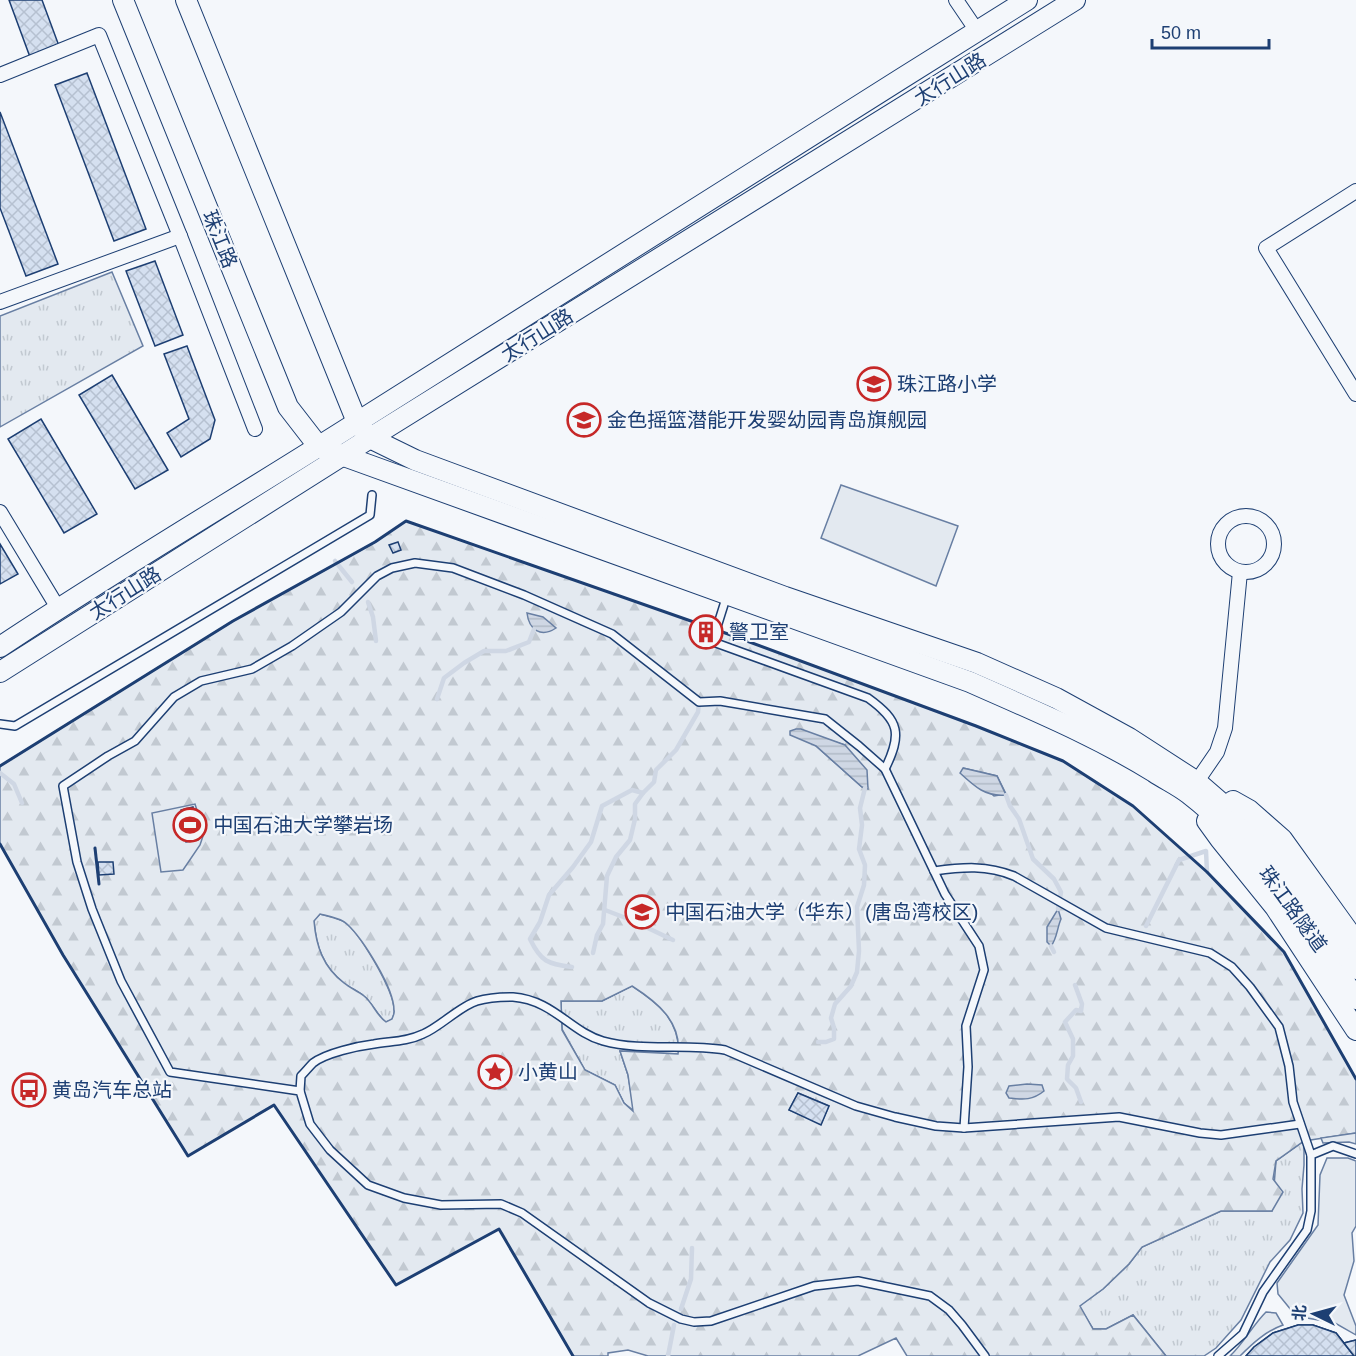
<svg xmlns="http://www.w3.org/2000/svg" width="1356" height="1356" viewBox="0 0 1356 1356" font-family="Arial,'Noto Sans SC',sans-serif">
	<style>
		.grass { fill: url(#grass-tufts); stroke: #687fa3; stroke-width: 1.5 }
		.forest { fill: url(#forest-firs); stroke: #687fa3; stroke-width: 1.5; fill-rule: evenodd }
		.garden { fill: #e3e9f0; stroke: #687fa3; stroke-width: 1.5 }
		.water { fill: url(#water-rules); stroke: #687fa3; stroke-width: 1.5 }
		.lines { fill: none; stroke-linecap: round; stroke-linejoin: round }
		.stream { stroke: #cfd7e4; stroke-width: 4.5 }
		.building { fill: url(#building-cross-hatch); stroke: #1d3f73; stroke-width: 1.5 }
		.lane-casing { stroke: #1d3f73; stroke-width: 10 }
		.street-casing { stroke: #1d3f73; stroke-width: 16 }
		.secondary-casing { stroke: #1d3f73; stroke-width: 22 }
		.lane { stroke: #f4f7fb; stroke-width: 7 }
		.street { stroke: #f4f7fb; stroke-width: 14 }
		.secondary { stroke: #f4f7fb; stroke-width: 20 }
		.wall { stroke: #1d3f73; stroke-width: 3 }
		.labels { text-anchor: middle; stroke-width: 4.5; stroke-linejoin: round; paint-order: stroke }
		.street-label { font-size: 20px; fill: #1d3f73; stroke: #f4f7fb }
		.poi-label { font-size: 20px; fill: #1d3f73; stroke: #f4f7fb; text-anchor: start }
	</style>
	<defs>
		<pattern id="grass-tufts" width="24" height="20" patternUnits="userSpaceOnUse" patternTransform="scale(1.5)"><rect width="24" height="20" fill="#e3e9f0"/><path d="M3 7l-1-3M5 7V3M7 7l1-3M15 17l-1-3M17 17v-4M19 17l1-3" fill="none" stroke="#c2c9d1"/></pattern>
		<pattern id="forest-firs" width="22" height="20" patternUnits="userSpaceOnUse" patternTransform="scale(1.5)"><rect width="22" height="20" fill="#e3e9f0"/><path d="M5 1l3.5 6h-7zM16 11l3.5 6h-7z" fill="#c2c9d1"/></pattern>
		<pattern id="water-rules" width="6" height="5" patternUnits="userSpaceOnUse" patternTransform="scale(1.5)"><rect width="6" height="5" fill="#cfd7e4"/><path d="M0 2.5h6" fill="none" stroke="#b1bac7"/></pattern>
		<pattern id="building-cross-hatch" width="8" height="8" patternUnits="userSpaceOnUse" patternTransform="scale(1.5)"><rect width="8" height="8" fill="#d5e0f0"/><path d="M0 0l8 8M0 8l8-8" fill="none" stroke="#b6c1d1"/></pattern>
	</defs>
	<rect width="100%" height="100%" fill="#f4f7fb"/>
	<g class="grass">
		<path d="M112 272 143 346 0 427V316Z"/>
		<path d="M320 914C328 916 336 918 343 921 359 930 394 991 394 1010 395 1013 393 1016 392 1020L386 1022C376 1015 373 1003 364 996 358 991 350 988 344 983 323 967 316 946 314 920Z"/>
		<path d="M632 986C659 1004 679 1019 679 1054L620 1051 628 1075 634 1111 624 1103 615 1085 585 1070 562 1029 561 1001H602Z"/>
		<path d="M1304 1141V1165L1302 1189 1303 1213 1290 1240 1270 1262 1241 1320 1216 1348 1204 1356H1166L1133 1315 1106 1329H1093L1079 1306 1103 1289 1129 1264 1142 1247 1221 1211H1272L1276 1161Z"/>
	</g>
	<path class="forest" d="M406 521 728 634 976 726 1063 761 1133 806 1207 872 1284 952 1356 1079V1133L1304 1141 1276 1161 1273 1179 1283 1192 1272 1211H1221L1142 1247 1129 1264 1103 1289 1080 1306 1093 1329H1106L1133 1315 1166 1356H907L896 1338 858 1356H648L628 1350 608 1353V1356H573L499 1229 396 1285 274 1105 188 1156 63 955 0 844V766L233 621 375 542ZM823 738 845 745 862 787 816 746ZM963 768 997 776 1006 794 994 796ZM320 914C328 916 341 918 347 924 363 939 394 988 394 1010 395 1013 393 1016 392 1019L386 1022C376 1015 373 1003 364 996 358 991 350 988 344 983 323 967 316 946 314 921ZM632 986C657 1002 682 1022 678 1054L620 1051 628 1075 633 1111 624 1103 615 1085 585 1070 562 1030 561 1001H602ZM503 1060 511 1066 503 1077 500 1089 489 1087 491 1075 482 1072 484 1064 497 1066ZM798 1093 829 1106 821 1124 789 1110Z"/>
	<g class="garden">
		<path d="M841 485 958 526 936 586 821 538Z"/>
		<path d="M195 804 204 833 200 845 183 870 161 872 152 813Z"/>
		<path d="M1356 1133V1144L1349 1142 1323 1143 1321 1138Z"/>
		<path d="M1327 1158H1348L1356 1161V1226L1352 1233 1354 1261 1344 1295 1356 1326V1335L1335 1323 1296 1316 1278 1294 1277 1283 1318 1225 1320 1175Z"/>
		<path d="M1266 1312 1276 1313 1283 1325C1266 1331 1253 1343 1240 1356H1230C1244 1343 1252 1326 1266 1312Z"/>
	</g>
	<g class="water">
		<path d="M527 613 543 617 556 628C541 638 529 630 527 613Z"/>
		<path d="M796 729H801L845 745 867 770 868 789 862 787 816 746 790 735V731Z"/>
		<path d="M963 768 997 776 1006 795C986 797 975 787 960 773Z"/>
		<path d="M1058 909 1061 919C1057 928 1057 939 1051 946L1047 942V927Z"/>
		<path d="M1027 1084 1042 1085 1044 1091C1033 1100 1024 1100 1009 1098L1006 1093 1009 1086Z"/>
	</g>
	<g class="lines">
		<g class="stream">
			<path d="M335 561 352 582"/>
			<path d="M368 602 373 617 376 641"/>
			<path d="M437 699 444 678 464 663 484 651H506L529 642 534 629"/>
			<path d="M0 773 14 784 22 803"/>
			<path d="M1006 795 1010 806 1019 819 1033 859 1054 879 1061 892 1058 909"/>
			<path d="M605 910 631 920 673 940"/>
			<path d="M1146 926 1179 860 1206 851 1207 872"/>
			<path d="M1051 946 1054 952"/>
			<path d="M593 953 597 935 603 924 607 876 616 857 630 840 635 819V804L643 793"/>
			<path d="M572 967C548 964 541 962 530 939L540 922 549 895 573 867 591 842 602 806 632 790 643 793 654 782 656 770 676 750 698 712 699 702"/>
			<path d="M1075 985 1082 1004 1081 1011 1076 1010 1065 1022 1073 1039V1056L1068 1065 1067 1079 1076 1088 1081 1102"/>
			<path d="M818 1042H826L834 1039V1028L831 1018 835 1004 851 986 857 972 859 951 857 907 864 885 865 865 859 849 862 825 860 808 865 788"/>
			<path d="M681 1309 691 1279 692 1248"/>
			<path d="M668 1356 674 1325"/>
		</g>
	</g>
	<g class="building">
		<path d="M9 0H42L59 46 30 57Z"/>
		<path d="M87 73 146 229 114 241 55 85Z"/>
		<path d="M0 112 58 264 26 276 0 208Z"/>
		<path d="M155 261 183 335 155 346 126 271Z"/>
		<path d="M187 346 215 420 210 439 181 457 167 433 189 419 164 354Z"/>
		<path d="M112 375 168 470 135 489 79 395Z"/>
		<path d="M41 419 97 514 64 533 8 439Z"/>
		<path d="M398 542 401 550 393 553 389 545Z"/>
		<path d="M0 544 18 574 0 584Z"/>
		<path d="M703 627 712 630 710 638 700 635Z"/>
		<path d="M193 807 198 840 186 842 181 810Z"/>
		<path d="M98 862H113L114 874 99 875Z"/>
		<path d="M798 1093 829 1106 821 1125 789 1110Z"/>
		<path d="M1298 1325H1313L1336 1333 1344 1343 1356 1340V1356H1246L1254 1347 1273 1333Z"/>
		<path d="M1298 1325H1313L1336 1333 1354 1356H1246L1254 1347 1273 1333Z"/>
		<path d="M1356 1340V1356H1354L1344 1343Z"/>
	</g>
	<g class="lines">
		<g class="lane-casing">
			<g id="lane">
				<path d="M727 595 716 630V643L868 698C900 721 902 734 885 769"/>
				<path d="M0 724 15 726 370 515 372 495"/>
				<path d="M934 871 945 894 979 946 984 970 966 1026 968 1067 964 1128"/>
				<path d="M300 1091 301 1076C305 1072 309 1067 313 1063 326 1053 358 1046 374 1044 391 1041 406 1042 423 1034 440 1027 460 1006 477 1001 487 998 504 997 513 997 553 1000 571 1032 603 1041 643 1052 685 1043 725 1050L856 1106 895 1117 936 1126 964 1128 1119 1117 1200 1133 1221 1135 1300 1124"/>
				<path d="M985 1356 962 1325 949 1310 930 1296 858 1281 814 1286 711 1321 694 1322 681 1319 649 1303 522 1213 501 1204 441 1205 404 1198 368 1185 330 1150 310 1124 300 1091 170 1072 121 981 92 909 77 862 63 786 108 756 135 741 174 697 201 681 252 669 292 646 341 612 377 576 392 568 415 563 453 568 524 595 612 634 699 702 720 701 825 719 859 746 885 769 934 871C963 867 987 865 1014 876L1106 928 1210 953 1232 967 1250 987 1279 1027 1289 1066 1293 1102 1311 1155"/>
				<path d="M1218 1356 1243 1334 1263 1292 1307 1230 1311 1211V1155L1333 1146 1356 1154"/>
			</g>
		</g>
		<g class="street-casing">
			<g id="street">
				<path d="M956 0 977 31"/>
				<path d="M0 75 99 35 180 236 255 429"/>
				<path d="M1356 191 1266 248 1356 394"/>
				<path d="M0 302 180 236"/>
				<path d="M0 512 58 608"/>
				<circle cx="1246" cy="544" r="28"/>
				<path d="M1193 787 1217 752 1225 728 1240 572"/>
			</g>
		</g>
		<g class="secondary-casing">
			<g id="secondary">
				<path d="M123 0 288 407 319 447 970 682C1033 710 1096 736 1154 772 1166 780 1179 786 1189 794 1259 848 1308 927 1356 999"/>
				<path d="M186 0 357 422 370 438 415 460 785 597 977 663 1056 698 1129 738 1197 782 1234 814 1267 846 1326 926 1356 969"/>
				<path d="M0 647C117 569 238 498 356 423 580 281 803 140 1027 0"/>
				<path d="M0 672 370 438 1075 0"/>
				<path d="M1233 801 1249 810 1282 839 1356 942"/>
				<path d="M1207 821 1220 839 1275 907 1356 1030"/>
			</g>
		</g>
		<use href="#lane" class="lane"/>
		<use href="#street" class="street"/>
		<use href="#secondary" class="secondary"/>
		<g class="wall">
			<path d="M0 766 233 621 375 542 406 521 728 634 976 726 1063 761 1133 806 1207 872 1284 952 1356 1079"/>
			<path d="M0 844 63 955 188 1156 274 1105 396 1285 499 1229 573 1356"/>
			<path d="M95 848 99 884"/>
		</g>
	</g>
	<defs>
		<g id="school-ring" transform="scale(1.725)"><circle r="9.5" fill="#f4f7fb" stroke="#c62828" stroke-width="1.5"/><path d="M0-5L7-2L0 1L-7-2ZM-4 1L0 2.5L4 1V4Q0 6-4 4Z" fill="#c62828"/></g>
		<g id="building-ring" transform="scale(1.725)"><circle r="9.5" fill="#f4f7fb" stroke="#c62828" stroke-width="1.5"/><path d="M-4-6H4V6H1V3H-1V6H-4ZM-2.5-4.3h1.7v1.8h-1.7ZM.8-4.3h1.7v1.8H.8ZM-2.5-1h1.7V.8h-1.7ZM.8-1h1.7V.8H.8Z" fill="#c62828"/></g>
		<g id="stadium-ring" transform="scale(1.725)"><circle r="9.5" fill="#f4f7fb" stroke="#c62828" stroke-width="1.5"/><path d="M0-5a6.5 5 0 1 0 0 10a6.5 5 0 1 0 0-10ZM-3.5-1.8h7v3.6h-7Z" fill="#c62828"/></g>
		<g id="university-ring" transform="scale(1.725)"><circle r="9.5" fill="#f4f7fb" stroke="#c62828" stroke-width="1.5"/><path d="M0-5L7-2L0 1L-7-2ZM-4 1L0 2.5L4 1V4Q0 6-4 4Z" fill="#c62828"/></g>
		<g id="sight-ring" transform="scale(1.725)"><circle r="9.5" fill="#f4f7fb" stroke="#c62828" stroke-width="1.5"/><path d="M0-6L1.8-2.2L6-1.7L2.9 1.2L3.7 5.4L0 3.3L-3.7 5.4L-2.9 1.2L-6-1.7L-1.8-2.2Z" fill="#c62828"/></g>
		<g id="bus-ring" transform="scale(1.725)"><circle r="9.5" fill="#f4f7fb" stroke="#c62828" stroke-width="1.5"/><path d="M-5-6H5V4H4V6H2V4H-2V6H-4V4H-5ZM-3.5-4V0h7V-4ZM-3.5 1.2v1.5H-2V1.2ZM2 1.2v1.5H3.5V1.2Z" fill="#c62828"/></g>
	</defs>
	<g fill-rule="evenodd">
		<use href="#school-ring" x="874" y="384"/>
		<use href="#school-ring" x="584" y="420"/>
		<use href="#building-ring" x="706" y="632"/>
		<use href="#stadium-ring" x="190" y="825"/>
		<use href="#university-ring" x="642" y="912"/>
		<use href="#sight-ring" x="495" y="1072"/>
		<use href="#bus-ring" x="29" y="1090"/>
	</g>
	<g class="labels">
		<g class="street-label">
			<text transform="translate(950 79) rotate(-32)" y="7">太行山路</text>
			<text transform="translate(220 239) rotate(68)" y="7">珠江路</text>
			<text transform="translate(537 335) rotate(-32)" y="7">太行山路</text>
			<text transform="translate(125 593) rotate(-32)" y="7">太行山路</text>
			<text transform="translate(1293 909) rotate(54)" y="7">珠江路隧道</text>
		</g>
		<g class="poi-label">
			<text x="897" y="391">珠江路小学</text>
			<text x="607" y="427">金色摇篮潜能开发婴幼园青岛旗舰园</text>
			<text x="729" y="639">警卫室</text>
			<text x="213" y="832">中国石油大学攀岩场</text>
			<text x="665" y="919">中国石油大学（华东）(唐岛湾校区)</text>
			<text x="518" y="1079">小黄山</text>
			<text x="52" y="1097">黄岛汽车总站</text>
		</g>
	</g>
	<g transform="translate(1314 1314) rotate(275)" stroke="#f4f7fb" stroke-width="4.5" paint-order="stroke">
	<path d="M0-4.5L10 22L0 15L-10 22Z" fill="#1d3f73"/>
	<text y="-9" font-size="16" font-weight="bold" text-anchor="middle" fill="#1d3f73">北</text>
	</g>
	<path d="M1152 39v9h117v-9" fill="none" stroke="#1d3f73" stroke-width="3"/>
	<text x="1161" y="39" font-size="18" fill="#1d3f73" stroke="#f4f7fb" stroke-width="4.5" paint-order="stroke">50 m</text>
</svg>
